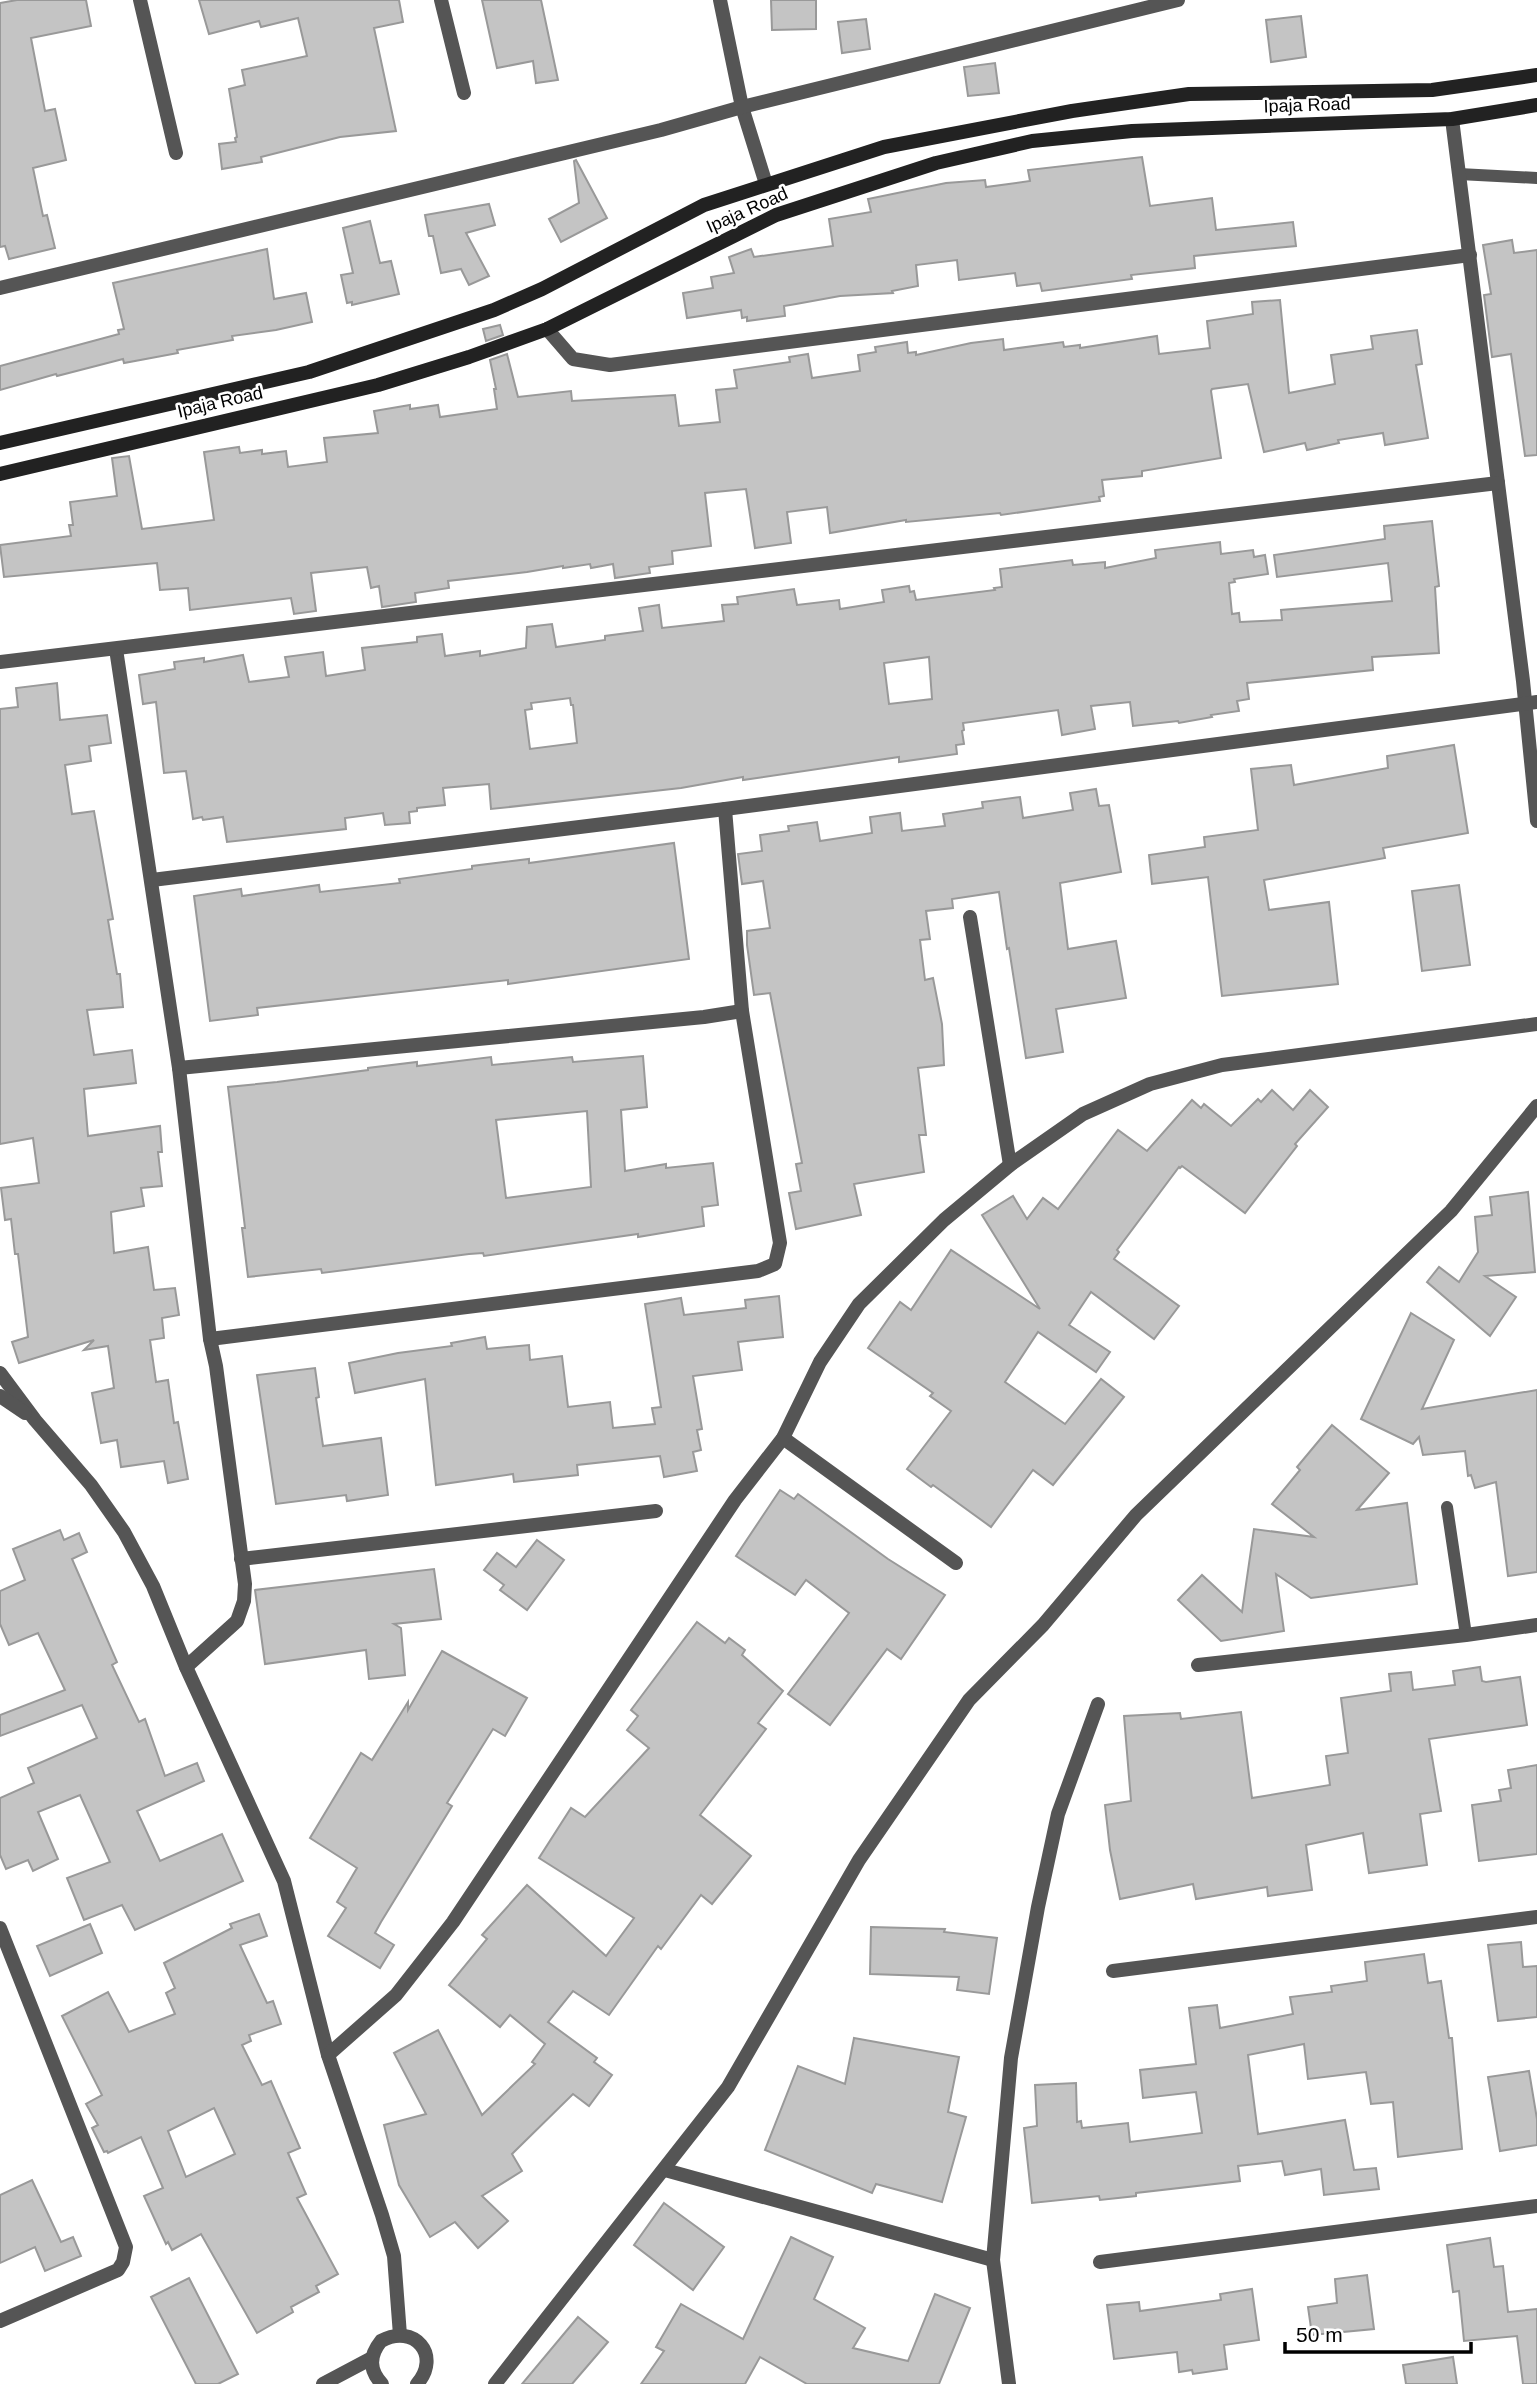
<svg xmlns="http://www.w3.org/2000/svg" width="1537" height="2384" viewBox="0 0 1537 2384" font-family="Helvetica,sans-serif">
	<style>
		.building { fill: #c4c4c4; stroke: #999; stroke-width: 2; fill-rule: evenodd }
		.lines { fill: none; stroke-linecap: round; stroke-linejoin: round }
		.service { stroke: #555; stroke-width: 12 }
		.minor { stroke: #555; stroke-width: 14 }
		.secondary { stroke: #222; stroke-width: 14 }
		.labels { text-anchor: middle; stroke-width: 5; stroke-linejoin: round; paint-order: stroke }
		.street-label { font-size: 18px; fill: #000; stroke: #fff }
	</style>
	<rect width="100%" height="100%" fill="#fff"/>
	<g class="building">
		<path d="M17 0H86L91 26 31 38 45 111 55 109 66 160 33 168 43 216 47 215 55 248 9 259 5 246 0 247V3Z"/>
		<path d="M199 0H399L403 22 374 28 396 131 340 137 261 157 262 162 222 169 219 144 236 142 235 138 237 137 229 89 245 85 242 70 307 56 298 18 261 27 259 21 209 34Z"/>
		<path d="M482 0H541L558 80 536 83 533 61 497 68Z"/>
		<path d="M771 0H816V29L772 30Z"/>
		<path d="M1301 16 1306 57 1271 62 1266 20Z"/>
		<path d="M866 19 870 49 842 53 838 22Z"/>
		<path d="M995 63 999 93 968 96 964 67Z"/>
		<path d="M1142 157 1150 206 1212 198 1216 230 1293 222 1296 246 1194 256 1195 268 1131 275 1132 279 1042 291 1040 283 1017 286 1015 273 959 280 957 260 916 265 918 286 892 291 893 293 840 296 796 304 784 306 785 316 747 321V317L742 318 741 310 687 318 683 293 713 288 711 277 734 273 729 257 751 249 754 257 833 246 829 219 871 212 868 199 946 183 985 180 986 187 1030 181 1028 170Z"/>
		<path d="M576 160 607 218 561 242 549 219 579 203 574 161Z"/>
		<path d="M489 204 495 225 466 233 489 276 469 285 461 269 441 273 433 236H429L425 215Z"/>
		<path d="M370 221 380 263 391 261 399 294 352 305V302L347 303 341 275 353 273 343 228Z"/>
		<path d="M1512 240 1514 253 1537 250V455L1525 456 1511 354 1492 357 1484 295 1491 294 1483 245Z"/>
		<path d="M267 249 274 299 306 293 312 322 276 330 232 336 233 340 177 350 178 353 124 363 123 359 57 376 56 374 0 390V366L119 334 118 330 124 329 113 283Z"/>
		<path d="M1280 300 1289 393 1335 384 1331 355 1373 349 1371 336 1417 330 1422 364 1416 365 1428 438 1385 445 1383 433 1338 440 1339 443 1307 450 1305 443 1264 452 1248 384 1212 389 1211 391 1221 458 1142 471V476L1102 480 1104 496 1099 497 1100 501 1001 515 1000 513 906 522V520L830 533 827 507 787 512 791 543 755 548 746 489 705 493 711 546 672 551 673 564 649 567 650 573 615 578 613 564 591 568 590 564 563 568V566L527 572 448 581 449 588 415 593 416 602 382 607 379 586 371 588 367 567 311 573 316 611 294 614 291 598 190 610 188 588 160 590 157 563 4 577 0 545 71 536 69 525H73L70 502 117 496 112 458 129 456 142 529 214 520 204 452 239 447 240 453 262 450V454L286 451 288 467 327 462 324 438 378 433 374 411 410 405V409L438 405 440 417 497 409 494 389H496L490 360 507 354 518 397 571 391 572 401 675 395 679 426 720 422 716 390 737 388 734 370 790 362 789 357 808 354 812 378 860 371 858 355 876 352 875 347 907 342 908 353 916 352V355L971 343 1003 339 1004 350 1063 342 1064 347 1080 345V348L1157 336 1159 354 1210 348 1207 321 1253 314 1252 302Z"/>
		<path d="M500 325 503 335 486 341 483 329Z"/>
		<path d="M1432 521 1439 586 1435 587 1439 653 1372 657 1373 670 1247 683 1249 699 1237 701 1239 711 1211 715 1212 717 1179 723 1178 721 1133 726 1130 702 1091 706 1095 729 1062 735 1058 710 963 723 964 730 962 731 964 744 956 745 957 754 899 762V757L743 780V777L681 788 491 809 489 784 443 788 445 805 417 808V811L409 812 410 823 385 825 383 813 345 818 346 829 227 842 223 817 203 820 202 817 193 819 186 771 164 773 156 702 143 704 139 675 175 669 174 662 204 658V662L243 655 249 682 289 677 285 657 323 652 326 676 365 670 362 648 417 642V637L442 634 445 656 480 651V656L526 648 527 627 552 624 556 647 605 640V636L643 631 639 608 659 605 662 628 724 621 722 605 738 604 737 597 794 589 797 605 839 600 840 609 884 602 882 590 909 586 910 592 914 591 916 600 995 590 994 588 1002 587 1000 569 1072 560 1073 565 1105 562V568L1156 558 1155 550 1220 542 1221 554 1253 550 1254 557 1265 555 1268 574 1234 579 1235 582 1229 583 1232 614 1239 613 1240 622 1282 620 1281 610 1392 601 1388 563 1277 577 1274 555 1385 539 1384 526ZM929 657 932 699 889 704 884 663ZM570 698 571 705H573L577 743 530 749 525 710 532 709 531 703Z"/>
		<path d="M57 683 60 720 107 715 111 743 89 746 91 761 65 765 72 814 94 811 113 919 108 920 117 974H120L123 1007 87 1010 94 1055 132 1050 136 1083 84 1089 88 1136 160 1126 162 1152H158L162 1186 141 1188 144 1206 111 1212 114 1253 148 1247 154 1290 175 1288 179 1315 162 1318 164 1338 150 1340 156 1382 168 1380 174 1423 178 1422 188 1479 168 1483 164 1461 121 1467 117 1440 101 1443 92 1393 114 1388 108 1346 84 1350 94 1340 19 1363 12 1342 28 1337 18 1254H15L11 1219 5 1220 1 1188 39 1183 33 1138 0 1144V709L18 707 16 688Z"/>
		<path d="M1454 745 1468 833 1383 848 1385 858 1264 880 1269 910 1329 902 1338 984 1222 996 1208 877 1152 884 1149 855 1205 847 1204 837 1258 830 1251 769 1291 765 1294 785 1388 768 1387 756Z"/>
		<path d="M1096 789 1099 806 1109 805 1121 872 1060 883 1068 949 1116 941 1126 998 1056 1009 1063 1052 1026 1058 1009 948 1007 949 999 892 952 899 953 908 926 911 930 939 920 940 925 980 933 978 942 1024 944 1065 918 1068 926 1135H919L924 1172 854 1184 861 1215 796 1229 789 1193 801 1191 796 1164 802 1163 770 993 754 995 747 945V931L770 928 763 881 742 884 738 854 762 851 760 835 789 831 788 826 817 822 820 841 872 833 870 817 900 813 902 831 945 826 943 814 983 808 982 802 1020 797 1023 818 1073 810 1070 793Z"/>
		<path d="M674 843 689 959 508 984V980L257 1008 258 1015 210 1021 194 896 241 889 242 896 319 885 320 892 400 883 399 879 472 869V866L529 859V863Z"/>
		<path d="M1459 885 1470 965 1422 971 1412 891Z"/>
		<path d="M643 1056 647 1107 621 1110 625 1171 666 1164V1168L713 1163 718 1205 702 1207 704 1226 638 1237V1234L484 1256 483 1253 469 1254 322 1273 321 1269 248 1277 242 1228H245L228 1087 277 1082 368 1070V1068L417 1062V1066L491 1057 492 1065 572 1057 573 1062ZM587 1111 591 1187 506 1198 496 1120Z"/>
		<path d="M1272 1090 1293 1110 1310 1090 1328 1107 1295 1144 1297 1146 1245 1213 1182 1166 1180 1168 1179 1167 1117 1250 1119 1252 1114 1259 1179 1306 1154 1339 1091 1292 1069 1325 1110 1352 1096 1372 1038 1332 1005 1382 1065 1424 1101 1379 1124 1397 1053 1485 1033 1470 991 1527 933 1485 931 1487 907 1469 951 1411 930 1396 933 1393 868 1348 900 1302 911 1310 951 1250 1040 1309 982 1215 1013 1196 1027 1219 1043 1198 1058 1209 1118 1130 1147 1151 1192 1100 1201 1108 1204 1104 1231 1126 1258 1099 1261 1102Z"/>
		<path d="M1528 1192 1535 1272 1485 1276 1516 1297 1490 1336 1427 1282 1439 1267 1459 1282 1478 1252 1475 1217 1492 1215 1490 1197Z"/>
		<path d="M779 1296 783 1337 738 1342 742 1370 693 1376 702 1429 697 1430 701 1450 693 1452 697 1471 664 1477 660 1456 577 1465 578 1475 514 1482 513 1474 436 1485 425 1379 355 1393 349 1363 398 1353 452 1346 451 1343 485 1337 487 1349 529 1345 530 1360 562 1356 568 1407 610 1402 613 1428 655 1424 652 1408 661 1407 645 1304 681 1298 684 1315 746 1308 745 1300Z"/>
		<path d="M1411 1313 1454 1340 1422 1409 1537 1390V1572L1508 1576 1496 1482 1475 1488 1471 1475 1468 1476 1465 1451 1423 1455 1419 1437 1413 1444 1361 1419Z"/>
		<path d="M315 1368 319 1397 316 1398 323 1446 381 1438 388 1495 347 1501 346 1495 276 1504 257 1375Z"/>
		<path d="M1332 1425 1389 1473 1357 1510 1407 1503 1417 1584 1311 1598 1276 1574 1284 1631 1221 1641 1178 1600 1202 1575 1242 1612 1254 1529 1314 1537 1272 1504 1300 1470 1297 1467Z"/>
		<path d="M780 1490 794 1499 798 1494 888 1559 945 1595 901 1659 887 1649 830 1725 788 1694 849 1613 806 1580 795 1595 736 1556Z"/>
		<path d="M60 1530 64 1540 79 1533 87 1552 72 1559 117 1662 112 1665 139 1722 145 1719 165 1776 197 1763 204 1781 137 1811 160 1861 222 1834 243 1881 135 1930 122 1905 84 1920 67 1878 110 1862 80 1795 38 1812 58 1859 33 1871 28 1860 6 1869 0 1855V1798L34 1783 28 1768 97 1738 82 1705 0 1736V1715L65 1690 38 1633 9 1645 0 1624V1591L25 1580 13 1549Z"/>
		<path d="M537 1540 564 1560 527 1610 500 1590 504 1585 484 1570 497 1553 516 1567Z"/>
		<path d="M434 1569 441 1619 394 1624 401 1628 405 1675 369 1679 366 1650 265 1664 255 1590Z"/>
		<path d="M697 1622 725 1643 729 1638 745 1650 742 1655 783 1691 758 1723 766 1729 700 1815 751 1856 712 1904 701 1895 661 1949 658 1946 609 2015 573 1991 548 2022 597 2058 594 2062 612 2075 589 2106 573 2094 512 2154 522 2171 482 2196 508 2221 478 2248 455 2222 430 2237 399 2185 384 2125 426 2114 394 2053 438 2030 482 2115 535 2064 532 2062 545 2044 510 2015 500 2027 449 1985 487 1939 482 1935 527 1885 606 1956 634 1918 539 1858 571 1808 585 1817 649 1748 627 1730 638 1716 631 1710Z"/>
		<path d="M442 1651 527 1698 505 1736 493 1729 447 1803 452 1806 381 1922 375 1933 394 1945 380 1968 328 1936 346 1908 337 1902 357 1868 310 1838 361 1753 372 1760 408 1702V1710Z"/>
		<path d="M1480 1667 1482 1681 1486 1682 1520 1677 1527 1725 1429 1739 1441 1811 1420 1814 1427 1865 1369 1873 1363 1833 1306 1845 1312 1890 1268 1896 1267 1887 1196 1899 1193 1884 1120 1899 1110 1850 1105 1805 1131 1801 1124 1716 1180 1713 1181 1719 1241 1712 1252 1798 1330 1785 1326 1756 1348 1753 1341 1698 1391 1691 1389 1674 1411 1672 1413 1690 1455 1685 1453 1671Z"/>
		<path d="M1537 1765V1854L1479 1861 1472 1805 1501 1801 1499 1790 1511 1788 1508 1770Z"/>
		<path d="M259 1914 267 1936 240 1945 267 2003 273 2001 281 2024 249 2035 251 2041 242 2045 262 2085 271 2081 300 2148 288 2153 306 2194 297 2198 338 2274 316 2286 319 2292 291 2307 293 2312 257 2333 201 2234 172 2250 168 2242 166 2244 144 2196 163 2188 141 2137 108 2153 107 2151 104 2152 92 2128 98 2125 86 2104 102 2095 62 2016 108 1992 129 2032 175 2014 166 1993 175 1988 164 1963 232 1928 230 1924ZM214 2108 235 2154 186 2177 168 2131Z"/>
		<path d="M90 1924 102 1953 50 1976 37 1946Z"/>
		<path d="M871 1927 945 1929 944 1932 997 1938 989 1994 957 1990 959 1977 870 1974Z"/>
		<path d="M1521 1942 1523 1967 1537 1966V2017L1498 2021 1488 1945Z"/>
		<path d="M1424 1954 1428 1983 1441 1981 1449 2038H1452L1462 2149 1398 2157 1393 2102 1371 2104 1366 2072 1308 2079 1304 2044 1248 2055 1258 2134 1345 2120 1354 2170 1376 2168 1379 2189 1324 2195 1321 2169 1285 2175 1282 2161 1238 2166 1240 2181 1136 2193V2196L1100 2200 1099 2196 1032 2203 1024 2128 1037 2126 1035 2085 1076 2083 1077 2122 1081 2121 1082 2128 1128 2123 1130 2142 1202 2133 1196 2092 1143 2098 1140 2070 1196 2064 1189 2008 1217 2005 1220 2028 1293 2014 1290 1997 1332 1992 1331 1986 1367 1981 1365 1962Z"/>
		<path d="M854 2038 959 2057 948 2112 966 2117 942 2202 876 2184 872 2193 765 2150 798 2066 845 2084Z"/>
		<path d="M1529 2071 1537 2119V2145L1500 2151 1488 2077Z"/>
		<path d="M32 2180 61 2242 73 2237 81 2256 45 2271 35 2247 0 2263V2195Z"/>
		<path d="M664 2203 724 2247 693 2290 634 2245Z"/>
		<path d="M791 2237 833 2257 814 2299 865 2328 853 2348 908 2361 935 2294 970 2308 939 2384H807L760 2357 745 2384H641L664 2351 656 2347 681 2304 743 2339Z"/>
		<path d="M1490 2238 1494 2267 1503 2266 1508 2312 1537 2309V2384H1523L1517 2336 1464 2341 1459 2291 1453 2292 1447 2245Z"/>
		<path d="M1367 2275 1374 2329 1312 2335 1308 2307 1337 2303 1335 2279Z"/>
		<path d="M189 2278 238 2374 218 2384H196L151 2297Z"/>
		<path d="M1252 2289 1259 2340 1224 2345 1227 2369 1193 2374 1192 2370 1179 2372 1177 2352 1114 2359 1107 2305 1139 2302 1140 2311 1221 2300 1220 2294Z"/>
		<path d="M578 2317 608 2342 572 2384H522Z"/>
		<path d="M1453 2357 1457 2384H1406L1403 2365Z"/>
	</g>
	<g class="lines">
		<g class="service">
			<path d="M1459 174 1537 178"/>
			<path d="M1447 1507 1466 1635"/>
		</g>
		<g class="minor">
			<path d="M140 0 176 153"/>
			<path d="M441 0 464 93"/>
			<path d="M720 0 742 107 766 184"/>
			<path d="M1452 119 1523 681 1537 821"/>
			<path d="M0 288 661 130 742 107 1178 0"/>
			<path d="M547 329 573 359 610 365 1470 255"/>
			<path d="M116 649 179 1068 210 1339 216 1366 245 1584 244 1601 237 1621 186 1667"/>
			<path d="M0 662 1498 483"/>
			<path d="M152 880 725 809 1537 702"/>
			<path d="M970 917 1010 1165"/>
			<path d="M179 1068 704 1017 742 1011"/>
			<path d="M210 1339 758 1271 775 1264 780 1243 742 1011 725 809"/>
			<path d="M0 1373 35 1420 91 1485 124 1532 153 1586 186 1667 284 1881 328 2055 382 2215 394 2256 400 2335"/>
			<path d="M0 1396 25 1413"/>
			<path d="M783 1438 956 1563"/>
			<path d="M241 1559 656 1511"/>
			<path d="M1198 1665 1466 1635 1537 1625"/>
			<path d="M0 1928 126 2247 123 2262 118 2270 0 2321"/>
			<path d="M1113 1971 1537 1917"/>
			<path d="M328 2055 396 1995 453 1922 735 1500 783 1438 820 1362 859 1304 944 1220 1010 1165 1083 1114 1150 1084 1222 1065 1537 1024"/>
			<path d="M665 2170 993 2260"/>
			<path d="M1100 2262 1537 2206"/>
			<path d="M323 2384 372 2358"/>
			<path d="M382 2384C369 2370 369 2356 381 2341 414 2323 442 2355 417 2384"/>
			<path d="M495 2384 728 2087 859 1860 969 1700 1043 1625 1136 1515 1451 1211 1537 1106"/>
			<path d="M1009 2384 993 2260 1011 2058 1038 1907 1058 1814 1098 1704"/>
		</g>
		<g class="secondary">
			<path d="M0 443 309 372 494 310 542 289 704 205 884 147 1072 111 1189 94 1432 90 1537 75"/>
			<path d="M0 474 378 385 469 357 547 329 776 215 936 163 1032 141 1132 131 1452 119 1537 105"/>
		</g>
	</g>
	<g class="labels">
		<g class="street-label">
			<text transform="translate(1307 105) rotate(-2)" y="6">Ipaja Road</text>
			<text transform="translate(747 210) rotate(-24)" y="6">Ipaja Road</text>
			<text transform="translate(220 402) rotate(-13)" y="6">Ipaja Road</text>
		</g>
	</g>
	<path d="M1285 2342v10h186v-10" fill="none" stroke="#000000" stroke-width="3.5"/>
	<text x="1296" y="2342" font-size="21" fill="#000000" stroke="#ffffff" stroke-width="5" paint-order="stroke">50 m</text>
</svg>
